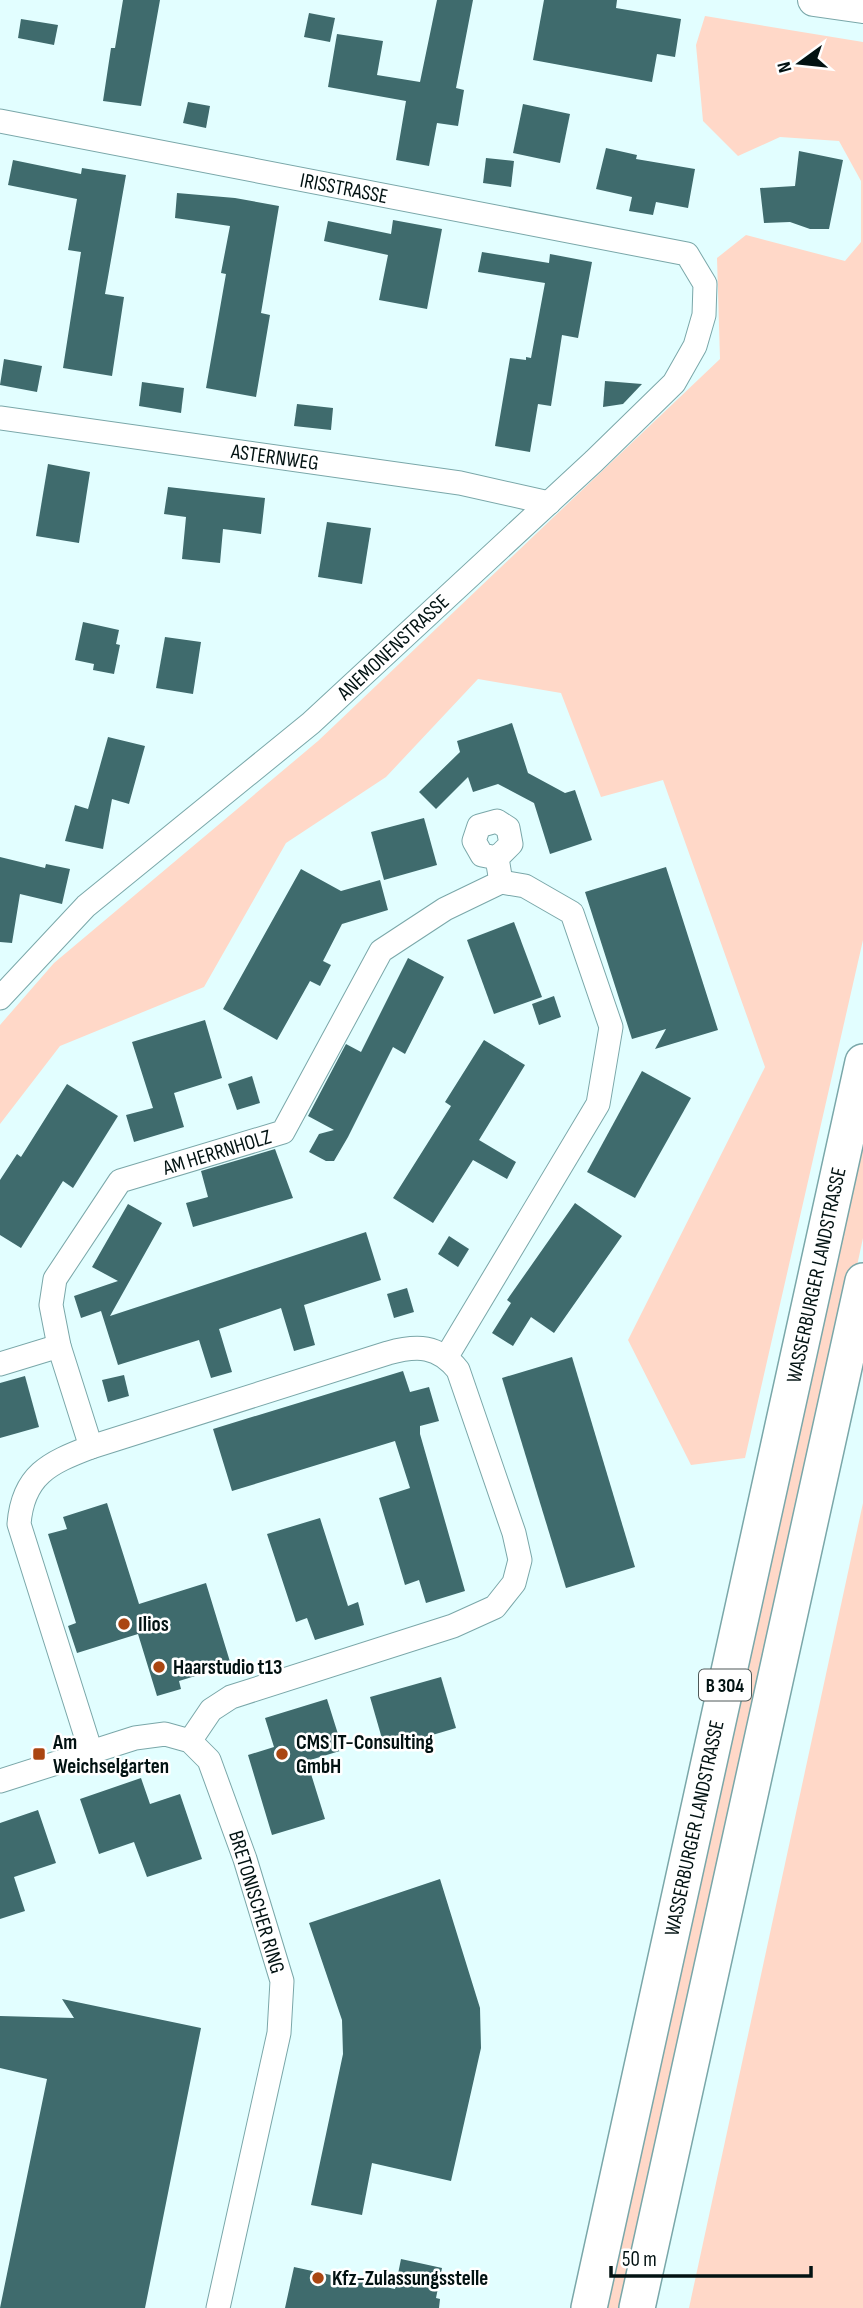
<svg xmlns="http://www.w3.org/2000/svg" width="863" height="2308" viewBox="0 0 863 2308" font-family="'Sofia Sans Condensed',sans-serif">
	<style>
		.green { fill: #ffd8c8 }
		.building { fill: #3f6b6d }
		.lines { fill: none; stroke-linecap: round; stroke-linejoin: round }
		.street-casing { stroke: #7aa7a9; stroke-width: 25 }
		.secondary-casing { stroke: #7aa7a9; stroke-width: 34 }
		.primary-casing { stroke: #7aa7a9; stroke-width: 38 }
		.street { stroke: #fff; stroke-width: 23 }
		.secondary { stroke: #fff; stroke-width: 32 }
		.primary { stroke: #fff; stroke-width: 35 }
		.poi-dot { fill: #aa4612; stroke: #fff; stroke-width: 2.5 }
		.labels { text-anchor: middle; stroke-width: 5; stroke-linejoin: round; paint-order: stroke }
		.shield { fill: #fff; stroke: #4e5959; stroke-width: 2 }
		.shield-label { font-size: 19px; font-weight: bold; fill: #021212 }
		.street-label { font-size: 21px; fill: #021212; stroke: #fff }
		.poi-label { font-size: 21px; font-weight: bold; fill: #021212; stroke: #fff; text-anchor: start }
	</style>
	<rect width="100%" height="100%" fill="#e2feff"/>
	<g class="green">
		<path d="M705 16 863 42V940L745 1458 691 1465 628 1340 765 1067 663 780 601 797 561 693 478 679 386 777 286 843 204 987 60 1046 0 1124V1025L54 963 318 741 720 359 717 258 746 235 845 261 861 242V181L839 141 780 137 738 156 703 121 696 45Z"/>
		<path d="M863 1130V1238L631 2308H606Z"/>
		<path d="M863 1503V2308H689Z"/>
	</g>
	<g class="building">
		<path d="M123 0H160L141 106 103 101 111 48H115Z"/>
		<path d="M437 0H473L456 88 464 90 458 126 437 123 429 166 396 160 406 101 328 87 337 34 383 41 377 75 420 82Z"/>
		<path d="M544 0H617L616 8 681 19 675 57 657 54 652 82 533 60Z"/>
		<path d="M309 13 335 18 330 42 304 37Z"/>
		<path d="M21 19 58 25 54 45 18 38Z"/>
		<path d="M188 102 210 106 206 128 183 123Z"/>
		<path d="M523 104 570 114 560 163 513 153Z"/>
		<path d="M606 148 637 155 636 159 695 169 688 208 656 202 653 215 629 211 632 197 596 189Z"/>
		<path d="M799 151 843 160 829 229H810L790 222 764 223 760 188 795 186Z"/>
		<path d="M486 158 514 161 511 187 483 183Z"/>
		<path d="M13 160 81 174 82 168 126 175 105 294 124 297 112 376 63 368 81 252 68 250 77 199 8 185Z"/>
		<path d="M177 193 235 198 279 206 261 313 270 315 256 397 206 388 226 274 221 273 230 226 175 218Z"/>
		<path d="M393 220 442 229 427 309 379 300 388 255 324 241 328 221 391 234Z"/>
		<path d="M482 252 549 263 550 254 592 262 578 338 562 335 551 406 538 404 530 452 495 446 510 358 526 360V357L531 358 545 283 478 272Z"/>
		<path d="M4 359 42 366 37 392 0 385Z"/>
		<path d="M605 381 642 384 623 404 603 407Z"/>
		<path d="M142 382 184 388 181 413 139 406Z"/>
		<path d="M297 404 333 408 331 430 294 426Z"/>
		<path d="M48 464 90 472 79 543 36 536Z"/>
		<path d="M168 487 265 498 261 534 223 529 220 563 182 559 186 517 164 514Z"/>
		<path d="M327 522 371 528 362 584 318 577Z"/>
		<path d="M83 622 119 630 116 644 120 645 114 674 93 670 94 664 75 660Z"/>
		<path d="M165 637 201 642 193 694 156 688Z"/>
		<path d="M512 723 528 773 565 793 575 790 592 840 550 854 534 803 498 784 473 792 468 777 436 809 419 792 460 752 457 741Z"/>
		<path d="M108 737 145 746 129 804 112 799 103 849 65 841 75 805 88 809Z"/>
		<path d="M424 818 437 865 384 880 371 832Z"/>
		<path d="M0 857 45 868 46 864 70 869 62 904 20 894 12 943 0 942Z"/>
		<path d="M666 867 718 1030 655 1049 666 1029 632 1039 585 892Z"/>
		<path d="M301 869 341 891 380 880 388 910 342 924 323 961 331 965 320 986 310 981 277 1040 223 1009Z"/>
		<path d="M514 922 542 997 494 1014 467 940Z"/>
		<path d="M408 958 444 977 405 1054 393 1047 348 1137 334 1161H326L309 1152 319 1134 334 1130 308 1116 346 1044 361 1052Z"/>
		<path d="M554 996 561 1017 539 1025 532 1004Z"/>
		<path d="M205 1020 222 1078 174 1093 184 1127 134 1142 126 1115 153 1108 132 1042Z"/>
		<path d="M484 1040 525 1065 479 1140 516 1162 507 1179 473 1160 433 1223 393 1198 451 1106 445 1102Z"/>
		<path d="M642 1071 691 1098 635 1198 587 1172Z"/>
		<path d="M252 1076 260 1103 237 1110 228 1084Z"/>
		<path d="M67 1084 118 1116 73 1188 63 1181 21 1248 0 1235V1180L17 1154 21 1157Z"/>
		<path d="M275 1149 293 1198 193 1227 186 1203 208 1197 201 1171Z"/>
		<path d="M575 1203 622 1236 554 1333 531 1317 513 1346 492 1333 511 1303 507 1300Z"/>
		<path d="M128 1204 162 1223 110 1316 366 1232 381 1280 304 1305 315 1345 294 1351 281 1308 219 1329 232 1372 211 1378 199 1340 118 1365 101 1311 81 1318 74 1296 118 1281 92 1267Z"/>
		<path d="M449 1236 469 1249 458 1267 438 1254Z"/>
		<path d="M407 1288 414 1312 394 1318 387 1294Z"/>
		<path d="M572 1357 635 1567 566 1588 502 1378Z"/>
		<path d="M403 1371 410 1392 429 1387 439 1421 420 1426V1434L465 1591 426 1603 419 1580 405 1585 379 1498 410 1488 395 1441 232 1491 213 1429Z"/>
		<path d="M124 1375 129 1396 108 1402 102 1380Z"/>
		<path d="M25 1376 39 1427 0 1438V1383Z"/>
		<path d="M107 1503 139 1604 206 1583 231 1665 179 1681 181 1689 157 1696 138 1634 77 1653 68 1626 76 1623 48 1534 67 1529 63 1517Z"/>
		<path d="M320 1518 348 1606 358 1602 364 1625 315 1640 307 1618 296 1622 267 1534Z"/>
		<path d="M441 1677 456 1728 385 1749 370 1697Z"/>
		<path d="M327 1699 343 1750 307 1761 325 1819 272 1835 248 1755 274 1747 265 1718Z"/>
		<path d="M141 1778 150 1804 180 1794 202 1859 147 1877 134 1842 99 1854 80 1799Z"/>
		<path d="M38 1810 56 1863 14 1877 25 1911 0 1919V1823Z"/>
		<path d="M440 1879 480 2008 481 2048 451 2181 372 2163 362 2215 311 2205 343 2054 342 2020 309 1923Z"/>
		<path d="M62 1999 201 2028 145 2308H0L47 2079 0 2068V2016L74 2018Z"/>
		<path d="M401 2259 442 2268 436 2298 440 2299 439 2308H285L294 2267 395 2289Z"/>
	</g>
	<g class="lines">
		<g class="street-casing">
			<g id="street">
				<path d="M0 121 687 254 705 284 704 315 695 346 674 383 594 461 311 723 86 906 0 998"/>
				<path d="M0 418 460 483 549 503"/>
				<path d="M497 858 482 855 474 841 479 826 497 821 508 828 511 844 497 858 501 882"/>
				<path d="M0 1364 59 1346"/>
				<path d="M91 1447 59 1346 51 1305 55 1279 120 1181 283 1132 381 951 445 909 501 882 525 886 572 913 611 1027 598 1104 447 1356"/>
				<path d="M91 1752 19 1524C23 1475 49 1463 91 1447L388 1353C417 1345 438 1345 458 1370L514 1533 520 1560 514 1583 495 1607 453 1626 231 1697 211 1710 190 1741"/>
				<path d="M0 1781 135 1738 165 1734 190 1741 209 1760 245 1859 282 1981 279 2033 218 2308"/>
			</g>
		</g>
		<g class="secondary-casing">
			<path id="secondary" d="M814 0 863 7"/>
		</g>
		<g class="primary-casing">
			<g id="primary">
				<path d="M589 2308 863 1062"/>
				<path d="M637 2308 863 1281"/>
			</g>
		</g>
		<use href="#street" class="street"/>
		<use href="#secondary" class="secondary"/>
		<use href="#primary" class="primary"/>
	</g>
	<g class="poi-dot">
		<circle cx="124" cy="1624" r="7"/>
		<circle cx="159" cy="1667" r="7"/>
		<rect x="32" y="1747" width="14" height="14" rx="3.5"/>
		<circle cx="282" cy="1754" r="7"/>
		<circle cx="318" cy="2278" r="7"/>
	</g>
	<g class="labels">
		<rect class="shield" x="699" y="1669.5" width="52" height="31" rx="5"/>
		<g class="shield-label">
			<text x="725" y="1692">B 304</text>
		</g>
		<g class="street-label">
			<text transform="translate(344 188) rotate(11)" y="7">IRISSTRASSE</text>
			<text transform="translate(275 457) rotate(8)" y="7">ASTERNWEG</text>
			<text transform="translate(393 647) rotate(-43)" y="7">ANEMONENSTRASSE</text>
			<text transform="translate(217 1152) rotate(-17)" y="7">AM HERRNHOLZ</text>
			<text transform="translate(816 1275) rotate(-78)" y="7">WASSERBURGER LANDSTRASSE</text>
			<text transform="translate(694 1828) rotate(-78)" y="7">WASSERBURGER LANDSTRASSE</text>
			<text transform="translate(257 1902) rotate(73)" y="7">BRETONISCHER RING</text>
		</g>
		<g class="poi-label">
			<text x="138" y="1631">Ilios</text>
			<text x="173" y="1674">Haarstudio t13</text>
			<text x="53" y="1749">Am<tspan x="53" dy="24">Weichselgarten</tspan></text>
			<text x="296" y="1749">CMS IT-Consulting<tspan x="296" dy="24">GmbH</tspan></text>
			<text x="332" y="2285">Kfz-Zulassungsstelle</text>
		</g>
	</g>
	<g transform="translate(800 63) rotate(255)" stroke="#ffffff" stroke-width="5" paint-order="stroke">
	<path d="M0-5L12 26L0 18L-12 26Z" fill="#021212"/>
	<text y="-10" font-size="19" font-weight="bold" text-anchor="middle" fill="#021212">N</text>
	</g>
	<path d="M611 2266v10h200v-10" fill="none" stroke="#021212" stroke-width="3.5"/>
	<text x="622" y="2266" font-size="21" fill="#021212" stroke="#ffffff" stroke-width="5" paint-order="stroke">50 m</text>
</svg>
